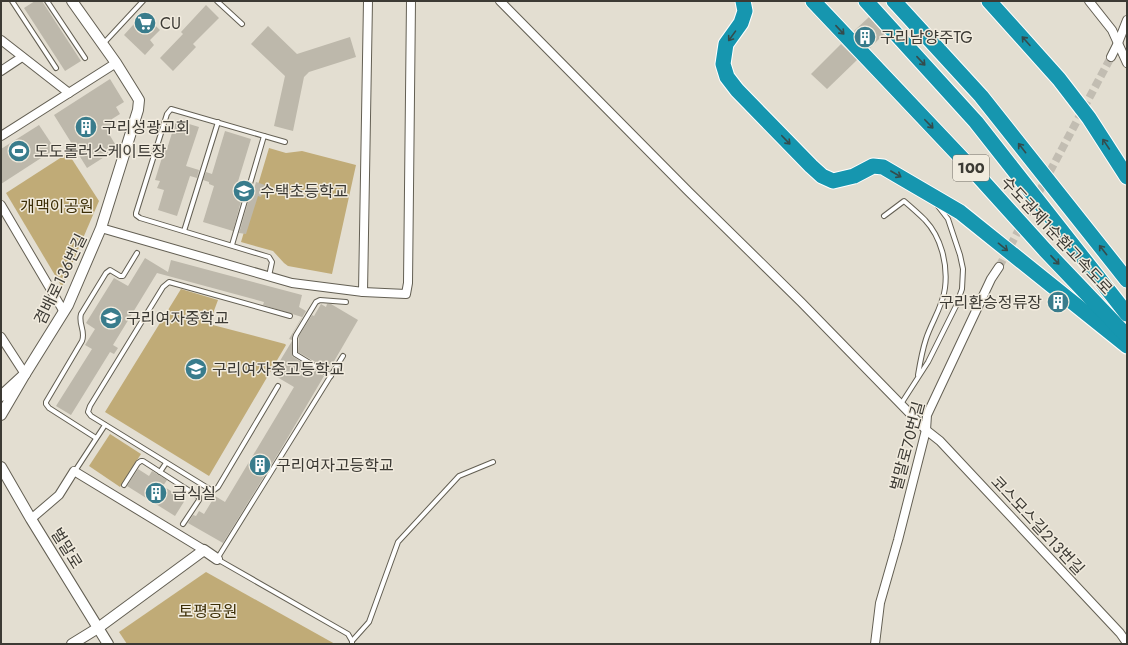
<svg xmlns="http://www.w3.org/2000/svg" width="1128" height="645" viewBox="0 0 1128 645" font-family="Jost,'Noto Sans KR',sans-serif">
	<style>
		.green { fill: #c0ab77 }
		.building { fill: #bdb8ab }
		.lines { fill: none; stroke-linecap: round; stroke-linejoin: round }
		.minor-tunnel { stroke: #c2bdb2; stroke-width: 8; stroke-dasharray: 8 4; stroke-linecap: butt }
		.service-casing { stroke: #635f53; stroke-width: 6 }
		.minor-casing { stroke: #635f53; stroke-width: 10 }
		.tertiary-casing { stroke: #635f53; stroke-width: 12 }
		.motorway-casing { stroke: #fff; stroke-width: 17 }
		.service { stroke: #fff; stroke-width: 4 }
		.minor { stroke: #fff; stroke-width: 8 }
		.tertiary { stroke: #fff; stroke-width: 10 }
		.motorway { stroke: #1696af; stroke-width: 15 }
		.oneway { stroke: #344c4d }
		.labels { text-anchor: middle; stroke-width: 3; stroke-linejoin: round; paint-order: stroke }
		.shield { fill: #f1ebde; stroke: #726f67; stroke-width: 1 }
		.shield-label { font-size: 15px; font-weight: bold; fill: #3c3a34 }
		.poi-label { font-size: 16px; fill: #3c3a34; stroke: #f1ebde; text-anchor: start }
		.park-label { font-size: 16px; fill: #3c2e06; stroke: #f1ebde }
		.street-label { font-size: 16px; fill: #3c3a34; stroke: #f1ebde }
	</style>
	<rect width="100%" height="100%" fill="#e3ded1"/>
	<g class="green">
		<path d="M269 148 286 153 302 151 356 165 332 274 288 266 284 263 273 251 241 242Z"/>
		<path d="M68 153 99 201 62 287 6 193Z"/>
		<path d="M181 289 218 300 209 324 285 344 286 345 209 476 105 412Z"/>
		<path d="M110 434 141 454 120 487 89 466Z"/>
		<path d="M206 572 335 644H127L119 632Z"/>
	</g>
	<g class="building">
		<path d="M35 1H42L81 61 65 71 24 8Z"/>
		<path d="M206 5 219 18 193 44 196 47 173 71 160 58 183 34 181 32Z"/>
		<path d="M143 14 160 30 150 40 154 45 145 55 124 35Z"/>
		<path d="M869 17 884 34 870 48 854 31Z"/>
		<path d="M268 26 297 54 350 37 356 57 309 72 304 77 293 131 274 126 285 76 251 44Z"/>
		<path d="M841 44 857 60 827 89 811 74Z"/>
		<path d="M110 79 124 102 116 107 120 114 112 119 109 134 115 144 106 150 109 154 87 168 54 115Z"/>
		<path d="M176 120 199 127 186 166 199 170 197 178 190 176 177 216 158 210 164 190 157 188 160 181 155 180 165 148 167 149Z"/>
		<path d="M39 125 55 149 1 184V149Z"/>
		<path d="M225 131 251 139 236 188 244 190 233 231 203 222 214 186 209 184V182L203 180 206 172 212 174Z"/>
		<path d="M256 182 265 185 261 197 258 196 246 234 239 233 251 192 253 193Z"/>
		<path d="M145 258 168 272 171 260 302 295 299 307 306 311 293 333 292 340 289 339 302 317 263 305 264 302 157 273 113 345 118 348 114 354 110 352 71 415 56 406 92 349 85 345 95 329 86 323 114 278 128 286Z"/>
		<path d="M321 304 326 307 327 304H331L358 320 329 370 298 352 299 336 312 315 314 316Z"/>
		<path d="M292 341V356L324 376 281 449 223 543 188 523 193 515 196 516 199 511 204 514 215 496 225 502 294 387 272 374Z"/>
		<path d="M138 469 149 476 152 471 167 480 163 486 185 500 175 516 127 486Z"/>
	</g>
	<g class="lines">
		<path class="minor-tunnel" d="M999 267 1111 57"/>
		<g class="service-casing">
			<g id="service">
				<path d="M12 1 56 68"/>
				<path d="M47 1 85 58"/>
				<path d="M217 1 242 24"/>
				<path d="M103 44 143 1"/>
				<path d="M884 216 904 201C911 207 918 213 925 220 941 237 948 264 945 288 943 306 931 323 926 339 922 351 920 363 918 375"/>
				<path d="M184 231 218 122"/>
				<path d="M232 245 264 136"/>
				<path d="M269 276 272 262 269 257 140 218 136 215V213L167 114 171 109 285 142"/>
				<path d="M343 356 217 559 348 634 352 641V644"/>
				<path d="M331 376 295 354V338L296 335 316 302 320 300 346 302"/>
				<path d="M278 386 218 487 214 490H211L91 416 88 412 90 406 163 287 169 282 290 316"/>
				<path d="M901 404 928 362 956 306 962 289 963 269 960 255 948 219 938 206"/>
				<path d="M96 438 49 408 46 404V402L82 341C86 331 78 324 81 314L106 273 110 270 120 276H123L137 253"/>
				<path d="M75 471 105 425"/>
				<path d="M160 472 166 463"/>
				<path d="M124 485 138 463 141 461H143L199 497V500L183 524"/>
				<path d="M352 641 369 622 398 542 459 476 493 462"/>
			</g>
		</g>
		<g class="minor-casing">
			<g id="minor">
				<path d="M500 1 689 192 801 302 926 430 940 441 1120 633 1127 643"/>
				<path d="M1089 1 1112 30 1127 63"/>
				<path d="M1 40 69 93"/>
				<path d="M1111 57 1118 43 1127 20"/>
				<path d="M1 71 22 57"/>
				<path d="M1 136 116 63"/>
				<path d="M1 205 64 312"/>
				<path d="M101 228 292 283 363 292 368 1"/>
				<path d="M363 292 406 294 408 283 411 1"/>
				<path d="M1 337 25 374"/>
				<path d="M31 519 59 495 74 471 204 550"/>
				<path d="M875 644 880 603 898 540 926 430 927 415 991 279 999 267"/>
			</g>
		</g>
		<g class="tertiary-casing">
			<g id="tertiary">
				<path d="M25 374 68 305 101 228 138 110 139 100 136 95 116 63 72 1"/>
				<path d="M1 396 25 374 1 415"/>
				<path d="M1 467 31 519 108 644"/>
				<path d="M72 644 98 628 204 550 217 559"/>
			</g>
		</g>
		<g class="motorway-casing">
			<g id="motorway">
				<path d="M743 1 745 11 741 23 726 44 723 64 727 77 737 90 811 166 822 176 833 181 854 176 873 166 883 167 960 212 1127 346"/>
				<path d="M813 1 971 168 1045 250 1127 336"/>
				<path d="M866 1 976 122 1127 314"/>
				<path d="M894 1 981 96 1127 280"/>
				<path d="M989 1 1059 79 1089 118 1127 177"/>
			</g>
		</g>
		<use href="#service" class="service"/>
		<use href="#minor" class="minor"/>
		<use href="#tertiary" class="tertiary"/>
		<use href="#motorway" class="motorway"/>
	</g>
	<defs><path id="oneway-shaft" d="M-6 0H5M1.5-3L5.5 0L1.5 3" fill="none" stroke-width="1.6" stroke-linecap="round" stroke-linejoin="round"/></defs>
	<g class="oneway">
		<use href="#oneway-shaft" transform="translate(840 30) rotate(47)"/>
		<use href="#oneway-shaft" transform="translate(732 36) rotate(126)"/>
		<use href="#oneway-shaft" transform="translate(1026 41) rotate(-132)"/>
		<use href="#oneway-shaft" transform="translate(921 61) rotate(47)"/>
		<use href="#oneway-shaft" transform="translate(929 124) rotate(46)"/>
		<use href="#oneway-shaft" transform="translate(786 140) rotate(46)"/>
		<use href="#oneway-shaft" transform="translate(1106 144) rotate(-124)"/>
		<use href="#oneway-shaft" transform="translate(1022 148) rotate(-128)"/>
		<use href="#oneway-shaft" transform="translate(896 174) rotate(30)"/>
		<use href="#oneway-shaft" transform="translate(1003 247) rotate(39)"/>
		<use href="#oneway-shaft" transform="translate(1103 250) rotate(-128)"/>
		<use href="#oneway-shaft" transform="translate(1055 260) rotate(47)"/>
	</g>
	<defs>
		<g id="supermarket-disc" transform="scale(1.15)"><circle r="9.5" fill="#397c8c" stroke="#f1ebde"/><path d="M-6-5.5h2.5l.6 2H6L4.5 2H-2.5L-4.4-4H-6ZM-1.5 3.2a1.3 1.3 0 1 0 .1 0ZM3 3.2a1.3 1.3 0 1 0 .1 0Z" fill="#fff"/></g>
		<g id="building-disc" transform="scale(1.15)"><circle r="9.5" fill="#397c8c" stroke="#f1ebde"/><path d="M-4-6H4V6H1V3H-1V6H-4ZM-2.5-4.3h1.7v1.8h-1.7ZM.8-4.3h1.7v1.8H.8ZM-2.5-1h1.7V.8h-1.7ZM.8-1h1.7V.8H.8Z" fill="#fff"/></g>
		<g id="stadium-disc" transform="scale(1.15)"><circle r="9.5" fill="#397c8c" stroke="#f1ebde"/><path d="M0-5a6.5 5 0 1 0 0 10a6.5 5 0 1 0 0-10ZM-3.5-1.8h7v3.6h-7Z" fill="#fff"/></g>
		<g id="school-disc" transform="scale(1.15)"><circle r="9.5" fill="#397c8c" stroke="#f1ebde"/><path d="M0-5L7-2L0 1L-7-2ZM-4 1L0 2.5L4 1V4Q0 6-4 4Z" fill="#fff"/></g>
	</defs>
	<g fill-rule="evenodd">
		<use href="#supermarket-disc" x="145" y="23"/>
		<use href="#building-disc" x="865" y="37"/>
		<use href="#building-disc" x="86" y="127"/>
		<use href="#stadium-disc" x="19" y="151"/>
		<use href="#school-disc" x="244" y="191"/>
		<use href="#building-disc" x="1058" y="302"/>
		<use href="#school-disc" x="111" y="318"/>
		<use href="#school-disc" x="196" y="369"/>
		<use href="#building-disc" x="260" y="465"/>
		<use href="#building-disc" x="156" y="493"/>
	</g>
	<g class="labels">
		<rect class="shield" x="953" y="155" width="36" height="26" rx="3"/>
		<g class="shield-label">
			<text x="971" y="173">100</text>
		</g>
		<g class="poi-label">
			<text x="160" y="29">CU</text>
			<text x="880" y="43">구리남양주TG</text>
			<text x="102" y="133">구리성광교회</text>
			<text x="34" y="157">도도롤러스케이트장</text>
			<text x="260" y="197">수택초등학교</text>
			<text x="1042" y="308" text-anchor="end">구리환승정류장</text>
			<text x="126" y="324">구리여자중학교</text>
			<text x="212" y="375">구리여자중고등학교</text>
			<text x="276" y="471">구리여자고등학교</text>
			<text x="172" y="499">급식실</text>
		</g>
		<g class="park-label">
			<text x="57" y="212">개맥이공원</text>
			<text x="208" y="617">토평공원</text>
		</g>
		<g class="street-label">
			<text transform="translate(1057 235) rotate(47)" y="6">수도권제1순환고속도로</text>
			<text transform="translate(60 279) rotate(-64)" y="6">겸배로136번길</text>
			<text transform="translate(907 446) rotate(-75)" y="6">벌말로70번길</text>
			<text transform="translate(1038 525) rotate(47)" y="6">코스모스길213번길</text>
			<text transform="translate(67 548) rotate(58)" y="6">벌말로</text>
		</g>
	</g>
	<rect width="1128" height="645" fill="none" stroke="#3c3a34" stroke-width="4"/>
</svg>
